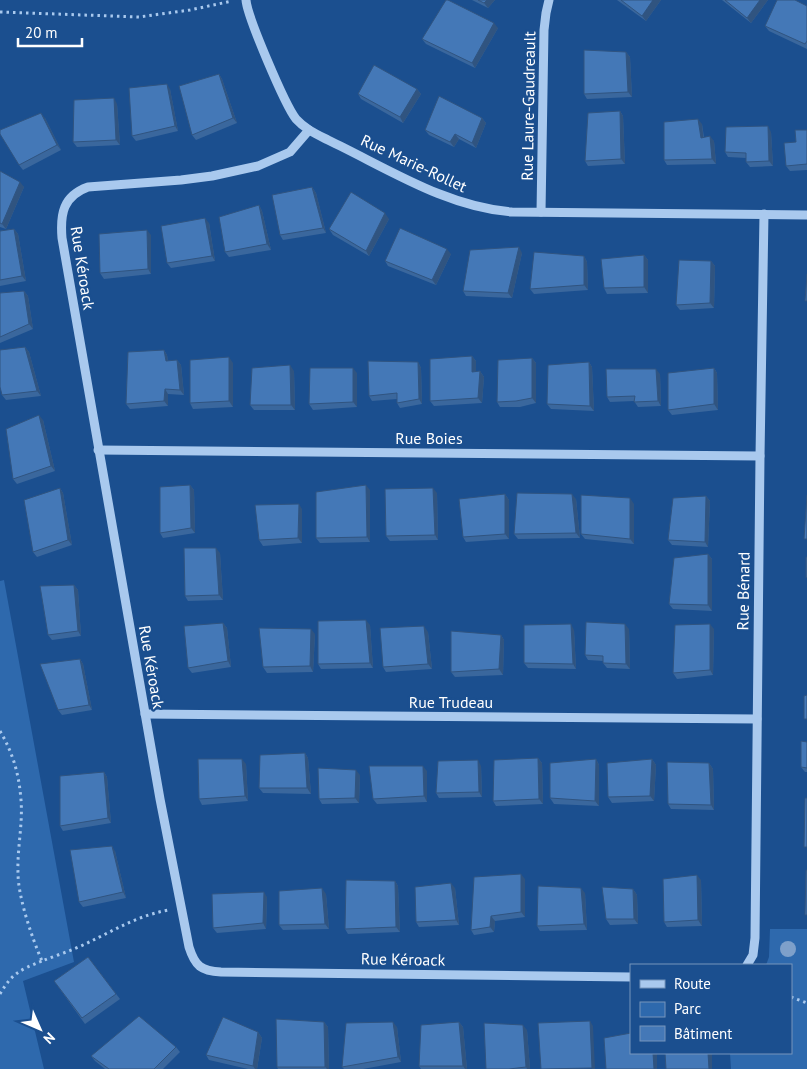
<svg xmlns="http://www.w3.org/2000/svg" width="807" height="1069" viewBox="0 0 807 1069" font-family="'PT Sans',sans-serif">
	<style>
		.green { fill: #2e69ad }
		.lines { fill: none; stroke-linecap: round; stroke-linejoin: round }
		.path { stroke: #a9c9ee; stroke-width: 3; stroke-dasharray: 2.5 4; stroke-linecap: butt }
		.minor { stroke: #a9c9ee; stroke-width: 9 }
		.tree { fill: #7ea0ca }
		.wall { fill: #3a679d }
		.shaded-wall { fill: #305480 }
		.building { fill: #4478b7; stroke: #305480 }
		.labels { text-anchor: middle; stroke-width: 4.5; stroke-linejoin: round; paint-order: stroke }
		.street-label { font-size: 16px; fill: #fff; stroke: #1b4f8f }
	</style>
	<rect width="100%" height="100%" fill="#1b4f8f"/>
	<g class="green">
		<path d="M4 580 74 962 23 981 44 1069H0V581Z"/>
		<path d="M770 929H807V1069H731L730 1053H791V965H766L769 957Z"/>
	</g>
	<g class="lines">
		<g class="path">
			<path d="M0 12 139 17 190 10 232 1"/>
			<path d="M0 731C13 753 19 774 21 800 23 824 17 849 18 873 18 897 32 938 42 961 52 957 64 953 74 949 107 935 132 917 168 910"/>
			<path d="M0 994C12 973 20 970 42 961"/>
			<path d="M791 997 807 1003"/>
		</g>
		<g class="minor">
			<path d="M246 0C247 16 285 105 296 119 305 129 316 134 328 140 387 168 446 207 512 212L807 215"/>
			<path d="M309 130 290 152 258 166 212 176 181 180 88 187C63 196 60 214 62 238L160 799 189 947C195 966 201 971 221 972L631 977"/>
			<path d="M541 212 544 30 546 13 549 0"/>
			<path d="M98 450 760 456"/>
			<path d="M145 714 757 719"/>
			<path d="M747 965 753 955 755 938 760 456 764 214"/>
		</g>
	</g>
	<circle class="tree" cx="788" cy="949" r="8"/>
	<g class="wall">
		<path d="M472 0H495L488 8Z"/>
		<path d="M617 0H661L646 21Z"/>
		<path d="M722 0H768L751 23Z"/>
		<path d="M807 6V49L769 31 765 26Z"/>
		<path d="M498 28 475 68 426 44 422 39Z"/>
		<path d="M626 52 630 57 632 97 587 99 584 94Z"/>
		<path d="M219 74 222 79 237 123 196 140 192 135Z"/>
		<path d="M170 89 178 131 136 141 132 136Z"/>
		<path d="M417 89 421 94 403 123 361 99 358 94Z"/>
		<path d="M117 104 120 145 77 147 73 142Z"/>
		<path d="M620 111 623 116 625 164 588 166 585 161Z"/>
		<path d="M45 118 61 150 23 170 19 165Z"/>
		<path d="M482 118 486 123 476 148 459 139 454 147 429 135 425 130Z"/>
		<path d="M702 124 704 137 714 141 716 164 667 165 664 160Z"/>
		<path d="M807 130V170L790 171 786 166 796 142Z"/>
		<path d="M771 132 773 166 750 167 746 162V158L728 157 725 152Z"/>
		<path d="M0 171 24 187 6 229 0 227Z"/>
		<path d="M312 187 316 193 326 233 283 240 280 235Z"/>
		<path d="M259 205 262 211 271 250 229 257 225 252Z"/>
		<path d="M389 219 369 256 333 235 329 229Z"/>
		<path d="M209 223 215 261 171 268 167 263Z"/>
		<path d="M14 229 18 234 26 281 0 286V231Z"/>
		<path d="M151 235V274L104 279 100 273Z"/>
		<path d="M522 253 512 298 466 296 463 291Z"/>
		<path d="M451 254 436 285 388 266 385 261Z"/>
		<path d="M644 255 648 260V293L607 294 604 288Z"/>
		<path d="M584 256 587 262 588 290 534 294 530 289Z"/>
		<path d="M711 261 715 266 714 308 680 310 676 305Z"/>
		<path d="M24 291 28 296 33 329 0 343V293Z"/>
		<path d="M25 347 29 352 41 396 6 400 2 395Z"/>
		<path d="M164 350 167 355 168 361 177 360 181 365 184 395 168 394V406L130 409 126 404Z"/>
		<path d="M472 356 476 361V372L480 371 484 377 482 403 434 406 430 401Z"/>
		<path d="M532 358 536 363V403L520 407H500L497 402Z"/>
		<path d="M418 362 421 368 422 404 400 408 397 403V399L372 401 369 396Z"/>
		<path d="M589 362 592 367 594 411 551 409 547 404Z"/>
		<path d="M233 363V407L193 409 190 403Z"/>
		<path d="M714 368 717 373 718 410 672 415 668 410Z"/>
		<path d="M294 371 295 410H254L250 405Z"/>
		<path d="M357 373V407L313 410 309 404Z"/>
		<path d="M660 374 661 406 638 407 634 401 610 402 607 397Z"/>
		<path d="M43 420 55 471 17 484 13 479Z"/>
		<path d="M190 485 194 490 195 533 163 538 160 533Z"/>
		<path d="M60 488 63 493 72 545 37 557 33 552Z"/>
		<path d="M370 490V542L320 543 316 538Z"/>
		<path d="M437 493 438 540 390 541 386 536Z"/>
		<path d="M505 494 509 500V539L466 542 463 537Z"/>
		<path d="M706 496 710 501 708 547 672 545 668 540Z"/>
		<path d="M576 499 580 538 518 539 514 534Z"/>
		<path d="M634 504V544L585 539 581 534Z"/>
		<path d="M302 509V543L263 546 259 540Z"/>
		<path d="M220 553 223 600 188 601 185 596Z"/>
		<path d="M708 554 712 559V611L673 609 669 604Z"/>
		<path d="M74 585 78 590 81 636 52 640 48 635Z"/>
		<path d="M223 623 227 628 231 667 192 673 188 668Z"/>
		<path d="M370 625 373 668 321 669 318 664Z"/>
		<path d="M629 629 630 669 607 668 603 663V661L588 660 585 655Z"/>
		<path d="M714 629 713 675 677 679 673 673Z"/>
		<path d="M574 630 576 669 528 668 524 663Z"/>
		<path d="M428 632 432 669 386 672 383 667Z"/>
		<path d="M315 634 313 672 267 673 263 667Z"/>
		<path d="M501 635 504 640 503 675 455 677 451 672Z"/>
		<path d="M80 659 83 664 92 710 62 715 58 710Z"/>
		<path d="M807 742V772H805L801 767Z"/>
		<path d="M305 753 308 758 311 794 263 793 259 788Z"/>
		<path d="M538 758 542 763 543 804 496 806 493 801Z"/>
		<path d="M596 759 599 765V806L554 804 550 798Z"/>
		<path d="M652 759 656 765 654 801 612 803 608 797Z"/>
		<path d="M709 763 713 769 714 810 671 809 668 804Z"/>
		<path d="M246 764 248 801 202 805 199 799Z"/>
		<path d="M481 766 482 797 439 798 436 793Z"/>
		<path d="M427 771V802L377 804 373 799Z"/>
		<path d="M104 772 107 777 111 823 63 831 60 826Z"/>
		<path d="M360 775 359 803 322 804 319 799Z"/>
		<path d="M115 851 126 898 83 907 79 902Z"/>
		<path d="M525 879V917L495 921 494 932 474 935 471 930Z"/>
		<path d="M701 880 702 926 667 927 664 922Z"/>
		<path d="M395 881 398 886 400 932 348 934 345 929Z"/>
		<path d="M455 888 459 925 419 927 416 922Z"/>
		<path d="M633 889 637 895 638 924 610 925 606 919Z"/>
		<path d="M585 893 587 930 540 931 537 926Z"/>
		<path d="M326 894 329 929 283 930 279 925Z"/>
		<path d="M267 897 266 929 217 933 213 928Z"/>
		<path d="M88 957 120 999 85 1024 54 981Z"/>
		<path d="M324 1022 328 1027 329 1069H278L277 1067Z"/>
		<path d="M459 1022 463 1027 467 1069H421L419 1066Z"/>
		<path d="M397 1027 401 1062 363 1069H344L342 1067Z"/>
		<path d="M527 1030 530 1069H486Z"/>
		<path d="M258 1032 262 1038 257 1069H248L209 1060 206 1055Z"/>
		<path d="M176 1047 180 1052 163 1069H105L95 1061 91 1056Z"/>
	</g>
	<g class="shaded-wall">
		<path d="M487 0H495L488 8 484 3Z"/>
		<path d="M653 0H661L646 21 642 16Z"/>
		<path d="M760 0H768L751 23 747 18Z"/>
		<path d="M494 23 498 28 475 68 472 63Z"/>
		<path d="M626 52 630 57 632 97 628 92Z"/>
		<path d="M219 74 222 79 237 123 233 118Z"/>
		<path d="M167 84 170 89 178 131 175 126Z"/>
		<path d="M417 89 421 94 403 123 400 117Z"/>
		<path d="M114 98 117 104 120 145 116 140Z"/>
		<path d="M620 111 623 116 625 164 621 159Z"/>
		<path d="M41 113 45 118 61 150 57 145Z"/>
		<path d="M482 118 486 123 476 148 472 143Z"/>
		<path d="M698 119 702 124 704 143 701 138Z"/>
		<path d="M768 126 771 132 773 166 769 161Z"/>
		<path d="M455 134 459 139 454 147 450 142Z"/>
		<path d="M710 136 714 141 716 164 712 159Z"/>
		<path d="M20 182 24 187 6 229 2 224Z"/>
		<path d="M312 187 316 193 326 233 323 228Z"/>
		<path d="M259 205 262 211 271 250 267 244Z"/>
		<path d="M385 213 389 219 369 256 366 251Z"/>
		<path d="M205 218 209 223 215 261 212 256Z"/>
		<path d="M14 229 18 234 26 281 22 276Z"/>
		<path d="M147 230 151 235V274L148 269Z"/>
		<path d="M519 247 522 253 512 298 508 293Z"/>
		<path d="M447 249 451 254 436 285 432 280Z"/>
		<path d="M644 255 648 260V293L644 287Z"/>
		<path d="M584 256 587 262 588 290 584 285Z"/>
		<path d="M711 261 715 266 714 308 710 303Z"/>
		<path d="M24 291 28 296 33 329 29 324Z"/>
		<path d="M25 347 29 352 41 396 37 391Z"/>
		<path d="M164 350 167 355 169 367 166 361Z"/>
		<path d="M472 356 476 361V378L472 372Z"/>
		<path d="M229 357 233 363V407L229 401Z"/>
		<path d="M532 358 536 363V403L532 398Z"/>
		<path d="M177 360 181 365 184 395 180 390Z"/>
		<path d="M418 362 421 368 422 404 419 399Z"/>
		<path d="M589 362 592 367 594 411 590 406Z"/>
		<path d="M290 365 294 371 295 410 291 405Z"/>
		<path d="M353 368 357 373V407L353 402Z"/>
		<path d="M714 368 717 373 718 410 714 404Z"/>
		<path d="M656 369 660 374 661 406 658 401Z"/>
		<path d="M480 371 484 377 482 403 478 398Z"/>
		<path d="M165 389 168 394V406L164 401Z"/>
		<path d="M39 415 43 420 55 471 51 466Z"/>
		<path d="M190 485 194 490 195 533 191 528Z"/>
		<path d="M366 485 370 490V542L367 537Z"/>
		<path d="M60 488 63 493 72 545 68 540Z"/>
		<path d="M433 488 437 493 438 540 435 535Z"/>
		<path d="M505 494 509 500V539L505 534Z"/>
		<path d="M572 494 576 499 580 538 576 533Z"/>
		<path d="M706 496 710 501 708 547 705 542Z"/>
		<path d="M630 498 634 504V544L630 539Z"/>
		<path d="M299 504 302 509V543L298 538Z"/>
		<path d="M216 548 220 553 223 600 219 595Z"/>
		<path d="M708 554 712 559V611L708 605Z"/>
		<path d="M74 585 78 590 81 636 78 631Z"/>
		<path d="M366 620 370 625 373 668 370 663Z"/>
		<path d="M223 623 227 628 231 667 228 661Z"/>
		<path d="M571 624 574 630 576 669 573 664Z"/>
		<path d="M625 624 629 629 630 669 626 664Z"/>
		<path d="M710 624 714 629 713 675 710 670Z"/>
		<path d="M424 626 428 632 432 669 428 664Z"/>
		<path d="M311 629 315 634 313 672 310 666Z"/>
		<path d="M501 635 504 640 503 675 499 669Z"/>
		<path d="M80 659 83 664 92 710 89 705Z"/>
		<path d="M305 753 308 758 311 794 307 788Z"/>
		<path d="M538 758 542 763 543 804 539 799Z"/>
		<path d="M242 759 246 764 248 801 245 796Z"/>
		<path d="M596 759 599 765V806L595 801Z"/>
		<path d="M652 759 656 765 654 801 650 796Z"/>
		<path d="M478 760 481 766 482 797 479 792Z"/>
		<path d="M709 763 713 769 714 810 711 805Z"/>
		<path d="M423 766 427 771V802L424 796Z"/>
		<path d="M356 770 360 775 359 803 355 798Z"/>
		<path d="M104 772 107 777 111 823 108 818Z"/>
		<path d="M112 846 115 851 126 898 123 892Z"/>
		<path d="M521 874 525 879V917L521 912Z"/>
		<path d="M697 875 701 880 702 926 698 920Z"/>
		<path d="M395 881 398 886 400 932 396 927Z"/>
		<path d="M451 883 455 888 459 925 456 920Z"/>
		<path d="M322 888 326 894 329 929 325 924Z"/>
		<path d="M581 888 585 893 587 930 584 924Z"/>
		<path d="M633 889 637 895 638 924 634 919Z"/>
		<path d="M264 892 267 897 266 929 263 923Z"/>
		<path d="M491 916 495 921 494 932 490 927Z"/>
		<path d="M590 1021 593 1026 595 1069H592V1068Z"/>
		<path d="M324 1022 328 1027 329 1069H327L325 1067Z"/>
		<path d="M393 1022 397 1027 401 1062 398 1057Z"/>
		<path d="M459 1022 463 1027 467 1069H465L463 1066Z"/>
		<path d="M523 1025 527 1030 530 1069H527L526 1067Z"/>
		<path d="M258 1032 262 1038 257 1069H255L253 1066Z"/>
		<path d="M653 1053H657V1069H654Z"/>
		<path d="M708 1053H712V1069H709Z"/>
	</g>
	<g class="building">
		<path d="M446 0H448L494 23 472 63 422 39Z"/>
		<path d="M478 0H487L484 3Z"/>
		<path d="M621 0H653L642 16Z"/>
		<path d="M725 0H760L747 18Z"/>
		<path d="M777 0H795L807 6V41L805 44 765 26Z"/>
		<path d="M584 50 626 52 628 92 584 94Z"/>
		<path d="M374 65 417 89 400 117 358 94Z"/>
		<path d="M219 74 233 118 192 135 179 86Z"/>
		<path d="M167 84 175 126 132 136 129 88Z"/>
		<path d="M439 96 482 118 472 143 455 134 450 142 425 130Z"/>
		<path d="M114 98 116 140 73 142 74 100Z"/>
		<path d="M620 111 621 159 585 161 588 113Z"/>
		<path d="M41 113 57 145 19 165 0 134V130Z"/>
		<path d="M698 119 701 138 710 136 712 159 664 160V122Z"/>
		<path d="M768 126 769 161 746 162V153L725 152 726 127Z"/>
		<path d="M795 130H807V164L786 166 784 143 796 142Z"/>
		<path d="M0 171 20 182 2 224 0 223Z"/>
		<path d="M312 187 323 228 280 235 272 195Z"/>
		<path d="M351 192 385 213 366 251 329 229Z"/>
		<path d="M259 205 267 244 225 252 219 217Z"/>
		<path d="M205 218 212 256 167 263 161 226Z"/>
		<path d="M400 228 447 249 432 280 385 261Z"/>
		<path d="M14 229 22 276 0 280V231Z"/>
		<path d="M147 230 148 269 100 273 99 234Z"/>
		<path d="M519 247 508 293 463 291 470 250Z"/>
		<path d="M534 252 584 256V285L530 289Z"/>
		<path d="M644 255V287L604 288 601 259Z"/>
		<path d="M679 260 711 261 710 303 676 305Z"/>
		<path d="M807 274V301H805Z"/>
		<path d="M24 291 29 324 0 337V293Z"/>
		<path d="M25 347 37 391 2 395 0 387V350Z"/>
		<path d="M164 350 166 361 177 360 180 390 165 389 164 401 126 404 128 352Z"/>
		<path d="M472 356V372L480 371 478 398 430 401V359Z"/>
		<path d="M229 357V401L190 403V360Z"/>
		<path d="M532 358V398L516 401 497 402 498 360Z"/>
		<path d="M368 361 418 362 419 399 397 403V393L369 396Z"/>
		<path d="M589 362 590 406 547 404 548 365Z"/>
		<path d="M290 365 291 405H250L252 368Z"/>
		<path d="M310 368H353V402L309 404Z"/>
		<path d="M714 368V404L668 410V373Z"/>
		<path d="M606 369H656L658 401 634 402 635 396 607 397Z"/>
		<path d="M39 415 51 466 13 479 6 429Z"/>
		<path d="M190 485 191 528 160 533V487Z"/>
		<path d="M366 485 367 537 316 538V492Z"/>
		<path d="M60 488 68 540 33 552 24 500Z"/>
		<path d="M433 488 435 535 386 536 385 489Z"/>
		<path d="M517 493 572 494 576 533 514 534Z"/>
		<path d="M505 494V534L463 537 459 499Z"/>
		<path d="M581 495 630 498V539L581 534Z"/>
		<path d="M807 495V539H804Z"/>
		<path d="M706 496 705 542 668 540 673 498Z"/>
		<path d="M299 504 298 538 259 540 255 505Z"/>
		<path d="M184 548H216L219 595 185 596Z"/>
		<path d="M708 554V605L669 604 674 558Z"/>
		<path d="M806 557H807V577L806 578Z"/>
		<path d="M74 585 78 631 48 635 40 586Z"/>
		<path d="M366 620 370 663 318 664V621Z"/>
		<path d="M586 622 625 624 626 664 603 663V656L585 655Z"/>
		<path d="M223 623 228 661 188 668 184 626Z"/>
		<path d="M571 624 573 664 524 663V625Z"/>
		<path d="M710 624V670L673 673 675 625Z"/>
		<path d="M424 626 428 664 383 667 380 628Z"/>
		<path d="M259 628 311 629 310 666 263 667Z"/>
		<path d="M451 631 501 635 499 669 451 672Z"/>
		<path d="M80 659 89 705 58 710 40 664Z"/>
		<path d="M807 695V719H804V696Z"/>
		<path d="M801 741 807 742V768L801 767Z"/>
		<path d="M305 753 307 788H259L260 755Z"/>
		<path d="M538 758 539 799 493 801 494 760Z"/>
		<path d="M198 759H242L245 796 199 799Z"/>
		<path d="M596 759 595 801 550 798V763Z"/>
		<path d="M652 759 650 796 608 797 607 763Z"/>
		<path d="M478 760 479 792 436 793 438 761Z"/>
		<path d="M667 762 709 763 711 805 668 804Z"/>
		<path d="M369 766H423L424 796 373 799Z"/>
		<path d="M318 768 356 770 355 798 319 799Z"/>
		<path d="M104 772 108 818 60 826V776Z"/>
		<path d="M805 798H807V847H804Z"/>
		<path d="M112 846 123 892 79 902 70 850Z"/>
		<path d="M806 870H807V915H805Z"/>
		<path d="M521 874V912L491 916 490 927 471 930 474 877Z"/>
		<path d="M697 875 698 920 664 922 663 879Z"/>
		<path d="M346 880 395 881 396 927 345 929Z"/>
		<path d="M451 883 456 920 416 922 415 887Z"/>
		<path d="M538 886 581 888 584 924 537 926Z"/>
		<path d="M602 887 633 889 634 919H606Z"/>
		<path d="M322 888 325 924 279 925V891Z"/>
		<path d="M264 892 263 923 213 928 212 894Z"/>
		<path d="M88 957 116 994 82 1018 54 981Z"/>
		<path d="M139 1016 176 1047 154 1069H109L91 1056Z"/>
		<path d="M223 1017 258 1032 253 1066 206 1055Z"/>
		<path d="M276 1019 324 1022 325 1067H277Z"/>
		<path d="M590 1021 592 1068 541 1069 538 1023Z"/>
		<path d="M393 1022 398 1057 342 1067 346 1023Z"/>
		<path d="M459 1022 463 1066H419L421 1025Z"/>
		<path d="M484 1023 523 1025 526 1067 509 1069H486Z"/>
		<path d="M631 1033V1053H653L654 1069H606L604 1038Z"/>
		<path d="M665 1053H708L709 1069H666Z"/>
	</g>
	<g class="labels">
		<g class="street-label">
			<text transform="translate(528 106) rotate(-89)" y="6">Rue Laure-Gaudreault</text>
			<text transform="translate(414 163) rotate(25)" y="6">Rue Marie-Rollet</text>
			<text transform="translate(83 268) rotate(81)" y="6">Rue Kéroack</text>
			<text x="429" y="444">Rue Boies</text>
			<text transform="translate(743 591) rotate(-89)" y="6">Rue Bénard</text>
			<text transform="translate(152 667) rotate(80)" y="6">Rue Kéroack</text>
			<text x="451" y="708">Rue Trudeau</text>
			<text transform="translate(403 959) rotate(1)" y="6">Rue Kéroack</text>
		</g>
	</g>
	<rect x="630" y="964" width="162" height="90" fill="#1b4f8f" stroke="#7695bc"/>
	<rect x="640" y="980" width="25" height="8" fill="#a9c9ee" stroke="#7695bc"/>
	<text x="674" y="989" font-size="15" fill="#ffffff">Route</text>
	<rect x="640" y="1002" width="25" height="15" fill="#2e69ad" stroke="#7695bc"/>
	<text x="674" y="1014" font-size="15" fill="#ffffff">Parc</text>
	<rect x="640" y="1026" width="25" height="15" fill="#4478b7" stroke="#7695bc"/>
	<text x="674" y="1039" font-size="15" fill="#ffffff">Bâtiment</text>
	<g transform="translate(40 1029) rotate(135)" stroke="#1b4f8f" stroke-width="4" paint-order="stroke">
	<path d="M0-4L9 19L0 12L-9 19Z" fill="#ffffff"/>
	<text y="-8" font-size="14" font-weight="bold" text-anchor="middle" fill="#ffffff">N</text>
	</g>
	<path d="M18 38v8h64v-8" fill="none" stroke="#ffffff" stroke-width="2.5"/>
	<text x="25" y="38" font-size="15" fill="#ffffff" stroke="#1b4f8f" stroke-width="4" paint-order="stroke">20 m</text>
</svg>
